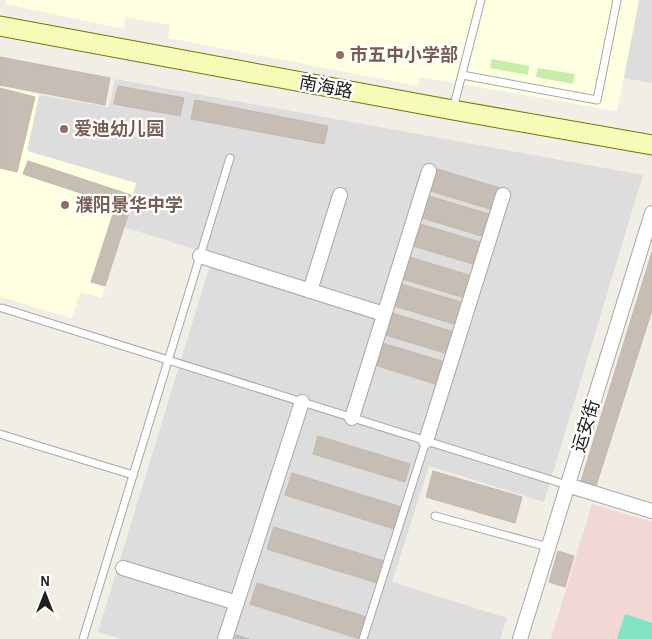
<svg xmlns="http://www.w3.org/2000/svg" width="652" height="639" viewBox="0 0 652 639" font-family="'Alegreya Sans','Noto Sans SC',sans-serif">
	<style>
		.residential { fill: #dedddd }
		.commercial { fill: #f2d8d4 }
		.education { fill: #fdffe0 }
		.grass { fill: #c6edaa }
		.pitch { fill: #81e3c4 }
		.building { fill: #c6beb5; stroke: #c3b6a7 }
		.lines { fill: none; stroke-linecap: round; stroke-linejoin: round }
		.lane-casing { stroke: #a7a7a7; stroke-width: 9 }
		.street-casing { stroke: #a7a7a7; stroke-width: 16 }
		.secondary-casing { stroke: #667d00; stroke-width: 21 }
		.lane { stroke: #fff; stroke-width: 7 }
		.street { stroke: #fff; stroke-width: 14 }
		.secondary { stroke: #f4fcb8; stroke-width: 19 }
		.education-dot { fill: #8d6e63; stroke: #fff; stroke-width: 2 }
		.labels { text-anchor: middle; stroke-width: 4.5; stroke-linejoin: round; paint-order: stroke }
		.education-label { font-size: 18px; font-weight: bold; fill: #785e54; stroke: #fff; text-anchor: start }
		.street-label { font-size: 18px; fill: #202020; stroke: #fff }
	</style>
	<rect width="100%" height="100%" fill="#f1eee6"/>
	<g class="residential">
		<path d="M639 0H652V83L624 78Z"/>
		<path d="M115 79 643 175 544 502 429 466 392 582 507 618 500 639H122L98 632 213 255 124 227 136 184 27 151 39 95 109 107Z"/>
	</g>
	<path class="commercial" d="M592 504 652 522V639H551Z"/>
	<g class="education">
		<path d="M6 0H639L617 111 420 77 418 86 168 38 170 25 126 17 124 29 5 4Z"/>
		<path d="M0 87 39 95 27 151 136 183 102 298 80 292 72 318 0 297Z"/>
	</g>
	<g class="grass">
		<path d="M492 59 529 66 528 75 490 68Z"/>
		<path d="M538 68 575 74 573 84 536 77Z"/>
	</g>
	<path class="pitch" d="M625 614 652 623V639H617Z"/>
	<g class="building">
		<path d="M0 57 110 78 105 105 0 85Z"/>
		<path d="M118 86 184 98 180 116 114 104Z"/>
		<path d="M0 88 35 97 17 172 0 168Z"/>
		<path d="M195 100 328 126 324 144 191 119Z"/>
		<path d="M28 161 131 195 126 208 23 174Z"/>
		<path d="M434 168 500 188 493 210 427 190Z"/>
		<path d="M426 195 492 215 485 237 419 217Z"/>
		<path d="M115 208 129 212 105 286 91 282Z"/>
		<path d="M417 223 483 243 476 265 410 245Z"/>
		<path d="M652 252V310L596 486 581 481Z"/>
		<path d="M406 256 472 276 465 298 399 278Z"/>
		<path d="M398 283 464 303 457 325 391 305Z"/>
		<path d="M389 312 454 332 448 354 382 334Z"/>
		<path d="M379 342 445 362 438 385 372 364Z"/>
		<path d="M318 436 410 464 405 482 313 454Z"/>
		<path d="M433 471 522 497 515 523 426 497Z"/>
		<path d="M292 473 401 507 394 529 285 495Z"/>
		<path d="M274 527 384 561 377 583 267 549Z"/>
		<path d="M558 551 574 556 565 587 549 582Z"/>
		<path d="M257 583 367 617 360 639 250 604Z"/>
		<path d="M236 635 249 639H235Z"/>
	</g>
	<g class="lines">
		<g class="lane-casing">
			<g id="lane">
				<path d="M462 75 597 100 617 0"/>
				<path d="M453 109 481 0"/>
				<path d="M2 308 567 485"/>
				<path d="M0 434 133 475"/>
				<path d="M435 516 548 547"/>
				<path d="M83 639 230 158"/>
				<path d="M363 639 426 441"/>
			</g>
		</g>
		<g class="street-casing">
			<g id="street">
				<path d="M200 256 384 314"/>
				<path d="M310 291 340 195"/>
				<path d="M352 418 429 171"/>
				<path d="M426 441 503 195"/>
				<path d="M567 485 652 511"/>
				<path d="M123 568 237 603"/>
				<path d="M225 639 302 402"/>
				<path d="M520 639 652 213"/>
			</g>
		</g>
		<g class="secondary-casing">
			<path id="secondary" d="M0 26 453 110 652 145"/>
		</g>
		<use href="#lane" class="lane"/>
		<use href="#street" class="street"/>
		<use href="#secondary" class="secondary"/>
	</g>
	<g class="education-dot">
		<circle cx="340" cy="55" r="5"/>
		<circle cx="64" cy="129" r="5"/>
		<circle cx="65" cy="205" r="5"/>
	</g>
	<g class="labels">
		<g class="education-label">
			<text x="350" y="61">市五中小学部</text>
			<text x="74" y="135">爱迪幼儿园</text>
			<text x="75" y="211">濮阳景华中学</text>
		</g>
		<g class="street-label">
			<text transform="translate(326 87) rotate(11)" y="6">南海路</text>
			<text transform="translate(586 426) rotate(-73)" y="6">运安街</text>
		</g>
	</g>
	<g transform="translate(45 594)" stroke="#ffffff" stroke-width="4" paint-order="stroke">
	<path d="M0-4L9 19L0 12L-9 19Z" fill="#202020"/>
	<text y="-8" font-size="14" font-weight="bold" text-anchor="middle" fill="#202020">N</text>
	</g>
</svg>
